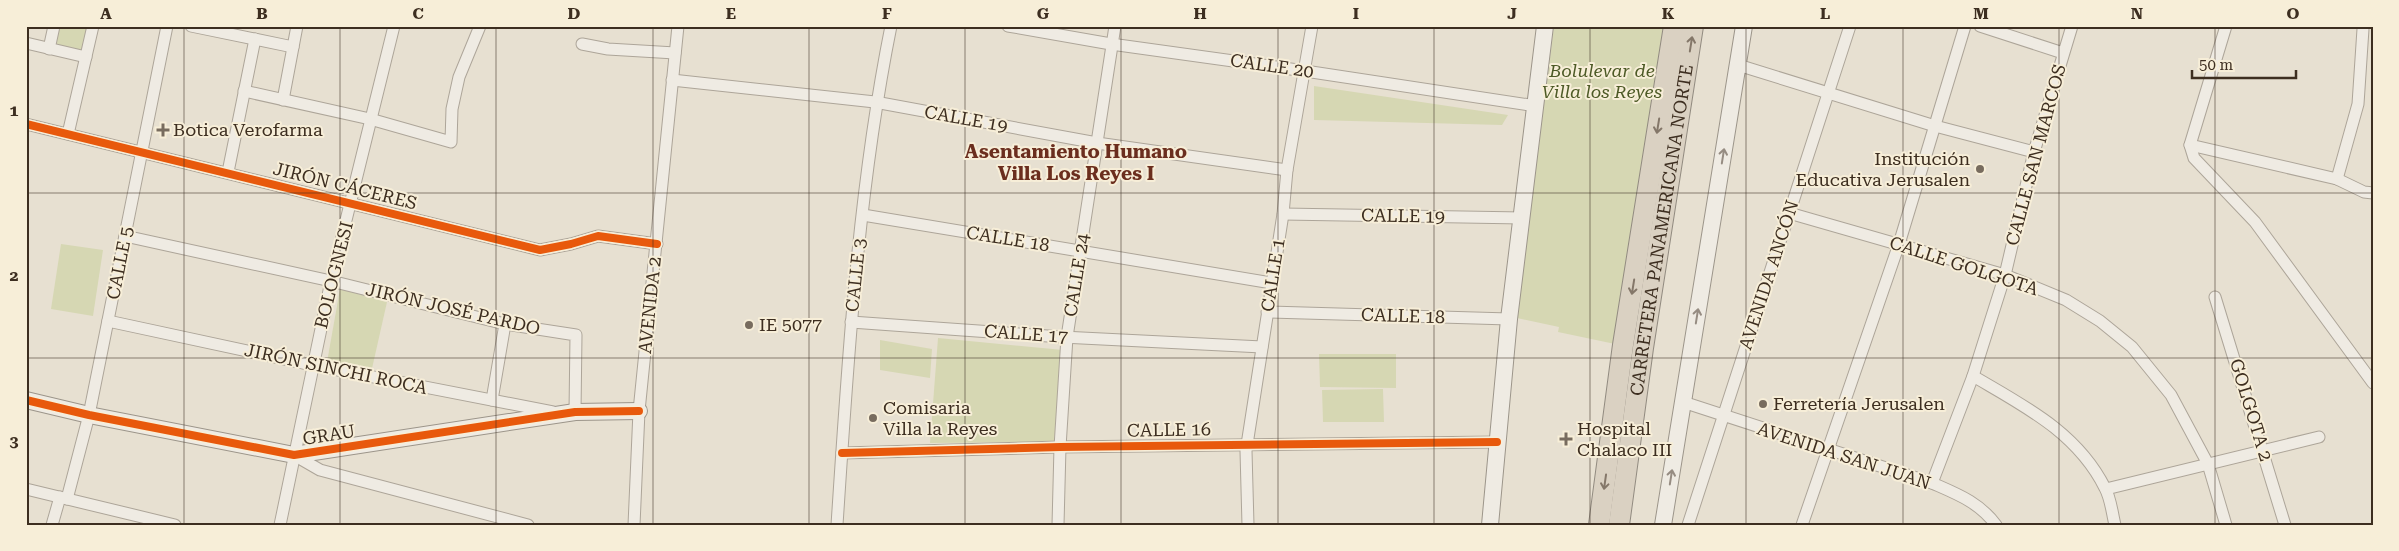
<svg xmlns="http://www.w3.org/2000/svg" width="2399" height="551" viewBox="0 0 2399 551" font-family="'Roboto Serif',serif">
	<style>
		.green { fill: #d6d7b3 }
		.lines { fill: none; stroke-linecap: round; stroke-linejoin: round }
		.street-casing { stroke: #ada599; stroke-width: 13 }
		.secondary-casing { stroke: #9c958a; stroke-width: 18 }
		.highway-casing { stroke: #928b80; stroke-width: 22 }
		.street { stroke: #efebe3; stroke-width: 11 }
		.secondary { stroke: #efebe3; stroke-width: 16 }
		.highway { stroke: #dad1c2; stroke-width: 20 }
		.cycleway-casing { stroke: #f7eed8; stroke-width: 11 }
		.cycleway { stroke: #e8590c; stroke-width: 8 }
		.oneway { stroke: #847769 }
		.oneway2 { stroke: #968c82 }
		.grid { fill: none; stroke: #3d2e20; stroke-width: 1; stroke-opacity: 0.55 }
		.poi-dot { fill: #786c5e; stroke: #f7eed8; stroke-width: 2 }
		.labels { text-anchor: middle; stroke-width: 4; stroke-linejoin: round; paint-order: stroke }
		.street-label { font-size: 18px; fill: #3d2e20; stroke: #f7eed8 }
		.park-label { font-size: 18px; font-style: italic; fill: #4d5a26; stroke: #f7eed8 }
		.poi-label { font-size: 18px; fill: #3d2e20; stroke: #f7eed8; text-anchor: start }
		.neighbourhood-label { font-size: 19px; font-weight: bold; fill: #6b2e1e; stroke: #f7eed8 }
		.neatline { fill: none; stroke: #3d2e20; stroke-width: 2 }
		.grid-label { font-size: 16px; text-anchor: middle; font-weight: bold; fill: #3d2e20 }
	</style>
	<rect width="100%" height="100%" fill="#e7e0d1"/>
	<g class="green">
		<path d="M60 26H89L83 55 55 48Z"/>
		<path d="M1554 26H1667L1615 344 1558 332 1559 327 1517 318Z"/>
		<path d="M1314 86 1508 115 1502 125 1314 120Z"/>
		<path d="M61 244 103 250 93 316 51 309Z"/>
		<path d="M340 289 387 302 371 373 327 362Z"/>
		<path d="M938 338 1063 350 1054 442 930 443Z"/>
		<path d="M880 340 932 349 930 378 880 370Z"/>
		<path d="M1319 354H1396V388L1320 387Z"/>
		<path d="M1383 389 1384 422H1323L1322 390Z"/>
	</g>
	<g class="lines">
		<g class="street-casing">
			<g id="street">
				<path d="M191 26 293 47"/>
				<path d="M1008 26 1111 44 1305 71 1536 106"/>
				<path d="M1980 26 2063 53"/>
				<path d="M2226 26 2190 145 2194 158 2255 222 2373 383"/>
				<path d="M26 43 86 57"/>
				<path d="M582 44 608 49 675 53"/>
				<path d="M49 49 54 26"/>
				<path d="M1738 65 1935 126 2034 152"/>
				<path d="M672 80 875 102 1097 143 1287 170"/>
				<path d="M244 91 370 119 451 142 452 109 459 77 480 26"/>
				<path d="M283 100 297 26"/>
				<path d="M26 124 540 250 571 244 598 236 657 244"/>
				<path d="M68 134 93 26"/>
				<path d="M2190 145 2337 179 2364 192 2373 193"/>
				<path d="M228 172 255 39"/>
				<path d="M2337 179 2358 104 2363 29"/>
				<path d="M1789 213 2005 275 2066 300 2100 321 2132 347 2171 395 2208 464 2226 525"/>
				<path d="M1283 214 1523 218"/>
				<path d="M863 215 1272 283"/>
				<path d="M125 236 331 281 505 324 576 335 575 412"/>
				<path d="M2215 297 2285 525"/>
				<path d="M1267 312 1509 319"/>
				<path d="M108 321 312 365 553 412"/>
				<path d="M851 322 1062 337 1262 347"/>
				<path d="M1973 376C2024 406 2077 432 2105 488 2111 499 2112 513 2115 525"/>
				<path d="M492 400 505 324"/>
				<path d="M1683 402 1932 483C1957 494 1979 502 1996 525"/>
				<path d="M842 453 1060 447 1497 442"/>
				<path d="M294 455 320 470 528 525"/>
				<path d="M1932 483 1973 376 2005 275 2034 152 2072 26"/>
				<path d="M26 489 175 525"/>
				<path d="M2106 489 2319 437"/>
				<path d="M67 499 89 415 167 26"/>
				<path d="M52 525 60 497"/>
				<path d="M280 525 331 281 394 26"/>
				<path d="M634 525 639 411 678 26"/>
				<path d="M837 525C848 358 858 190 891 26"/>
				<path d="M1058 525 1060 447 1067 337 1115 26"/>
				<path d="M1248 525 1246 451 1283 214 1287 170 1312 26"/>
				<path d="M1688 525 1850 26"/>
				<path d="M1802 525 1899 244 1965 26"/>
			</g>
		</g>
		<g class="secondary-casing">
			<g id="secondary">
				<path d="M26 400 89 415 294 455 575 412 639 411"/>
				<path d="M1490 525 1509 319 1545 26"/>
				<path d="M1663 525 1744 26"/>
			</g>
		</g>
		<g class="highway-casing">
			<g id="highway">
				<path d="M1599 525 1623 345 1674 26"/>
				<path id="s1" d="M1619 525 1643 348 1693 26"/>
			</g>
		</g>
		<use href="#street" class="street"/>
		<use href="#secondary" class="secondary"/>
		<use href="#highway" class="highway"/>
		<g class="cycleway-casing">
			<g id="cycleway">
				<path d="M26 124 540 250 571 244 598 236 657 244"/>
				<path d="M26 400 89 415 294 455 575 412 639 411"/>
				<path d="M842 453 1060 447 1497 442"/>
			</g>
		</g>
		<use href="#cycleway" class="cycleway"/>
	</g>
	<defs><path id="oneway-shaft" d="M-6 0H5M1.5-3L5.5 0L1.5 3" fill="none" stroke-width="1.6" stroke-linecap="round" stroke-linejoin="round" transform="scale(1.25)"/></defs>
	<g class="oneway">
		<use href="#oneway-shaft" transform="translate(1691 44) rotate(-81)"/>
		<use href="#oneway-shaft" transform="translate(1658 126) rotate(99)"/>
		<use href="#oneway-shaft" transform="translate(1633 287) rotate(99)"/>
		<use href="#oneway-shaft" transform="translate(1605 482) rotate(98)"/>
	</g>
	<g class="oneway2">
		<use href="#oneway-shaft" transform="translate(1723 156) rotate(-81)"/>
		<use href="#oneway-shaft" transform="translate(1697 316) rotate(-81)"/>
		<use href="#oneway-shaft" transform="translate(1671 477) rotate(-81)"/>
	</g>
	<path class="grid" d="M184 26V525M340 26V525M496 26V525M653 26V525M809 26V525M965 26V525M1121 26V525M1278 26V525M1434 26V525M1590 26V525M1746 26V525M1903 26V525M2059 26V525M2215 26V525M26 193H2373M26 358H2373"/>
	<g class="poi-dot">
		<path d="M160.5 122.5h5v5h5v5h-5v5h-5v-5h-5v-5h5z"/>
		<circle cx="1980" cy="169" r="5"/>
		<circle cx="749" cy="325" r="5"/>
		<circle cx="1763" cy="404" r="5"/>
		<circle cx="873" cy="418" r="5"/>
		<path d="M1563.5 431.5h5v5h5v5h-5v5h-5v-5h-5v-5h5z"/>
	</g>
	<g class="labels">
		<g class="street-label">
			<text transform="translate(1272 66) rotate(8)" y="6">CALLE 20</text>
			<text transform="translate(966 119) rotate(10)" y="6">CALLE 19</text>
			<text transform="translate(2036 155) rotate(-75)" y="6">CALLE SAN MARCOS</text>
			<text transform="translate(345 186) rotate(14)" y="6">JIRÓN CÁCERES</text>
			<text transform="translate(1403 216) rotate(1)" y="6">CALLE 19</text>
			<text dy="6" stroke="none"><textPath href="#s1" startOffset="298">CARRETERA PANAMERICANA NORTE</textPath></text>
			<text transform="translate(1008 239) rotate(9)" y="6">CALLE 18</text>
			<text transform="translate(120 263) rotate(-79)" y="6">CALLE 5</text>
			<text transform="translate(1964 266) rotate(18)" y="6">CALLE GOLGOTA</text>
			<text transform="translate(334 275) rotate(-76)" y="6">BOLOGNESI</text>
			<text transform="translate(856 275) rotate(-84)" y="6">CALLE 3</text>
			<text transform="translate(1077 275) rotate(-81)" y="6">CALLE 24</text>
			<text transform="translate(1273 275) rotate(-81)" y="6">CALLE 1</text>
			<text transform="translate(1769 275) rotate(-72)" y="6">AVENIDA ANCÓN</text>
			<text transform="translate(650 305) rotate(-84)" y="6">AVENIDA 2</text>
			<text transform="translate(453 309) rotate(13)" y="6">JIRÓN JOSÉ PARDO</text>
			<text transform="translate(1403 316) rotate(2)" y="6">CALLE 18</text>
			<text transform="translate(1026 334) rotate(4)" y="6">CALLE 17</text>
			<text transform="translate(336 369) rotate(12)" y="6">JIRÓN SINCHI ROCA</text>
			<text transform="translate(2251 410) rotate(73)" y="6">GOLGOTA 2</text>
			<text transform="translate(1169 430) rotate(-1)" y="6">CALLE 16</text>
			<text transform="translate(329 435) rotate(-9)" y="6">GRAU</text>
			<text transform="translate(1844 456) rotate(18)" y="6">AVENIDA SAN JUAN</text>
		</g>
		<g class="park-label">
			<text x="1602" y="77">Bolulevar de<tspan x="1602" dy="21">Villa los Reyes</tspan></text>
		</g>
		<g class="poi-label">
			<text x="173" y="136">Botica Verofarma</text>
			<text x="1970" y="165" text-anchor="end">Institución<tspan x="1970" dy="21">Educativa Jerusalen</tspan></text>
			<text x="759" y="331">IE 5077</text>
			<text x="1773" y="410">Ferretería Jerusalen</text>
			<text x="883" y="414">Comisaria<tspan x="883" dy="21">Villa la Reyes</tspan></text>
			<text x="1577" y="435">Hospital<tspan x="1577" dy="21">Chalaco III</tspan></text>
		</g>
		<g class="neighbourhood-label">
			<text x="1076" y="158">Asentamiento Humano<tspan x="1076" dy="22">Villa Los Reyes I</tspan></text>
		</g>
	</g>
	<rect width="2399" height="551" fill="none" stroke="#f7eed8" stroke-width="55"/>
	<path d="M2192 70v8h104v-8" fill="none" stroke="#3d2e20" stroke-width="2.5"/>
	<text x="2199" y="70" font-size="15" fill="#3d2e20" stroke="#f7eed8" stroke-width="4" paint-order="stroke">50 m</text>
	<rect x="28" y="28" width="2344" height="496" class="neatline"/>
	<g class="grid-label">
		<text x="106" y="19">A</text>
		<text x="262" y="19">B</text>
		<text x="418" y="19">C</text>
		<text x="574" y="19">D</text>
		<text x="731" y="19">E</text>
		<text x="887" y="19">F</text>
		<text x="1043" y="19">G</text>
		<text x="1200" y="19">H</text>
		<text x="1356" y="19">I</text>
		<text x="1512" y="19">J</text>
		<text x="1668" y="19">K</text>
		<text x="1825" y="19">L</text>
		<text x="1981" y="19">M</text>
		<text x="2137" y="19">N</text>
		<text x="2293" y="19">O</text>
		<text x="14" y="116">1</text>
		<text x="14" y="281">2</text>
		<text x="14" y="447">3</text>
	</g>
</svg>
